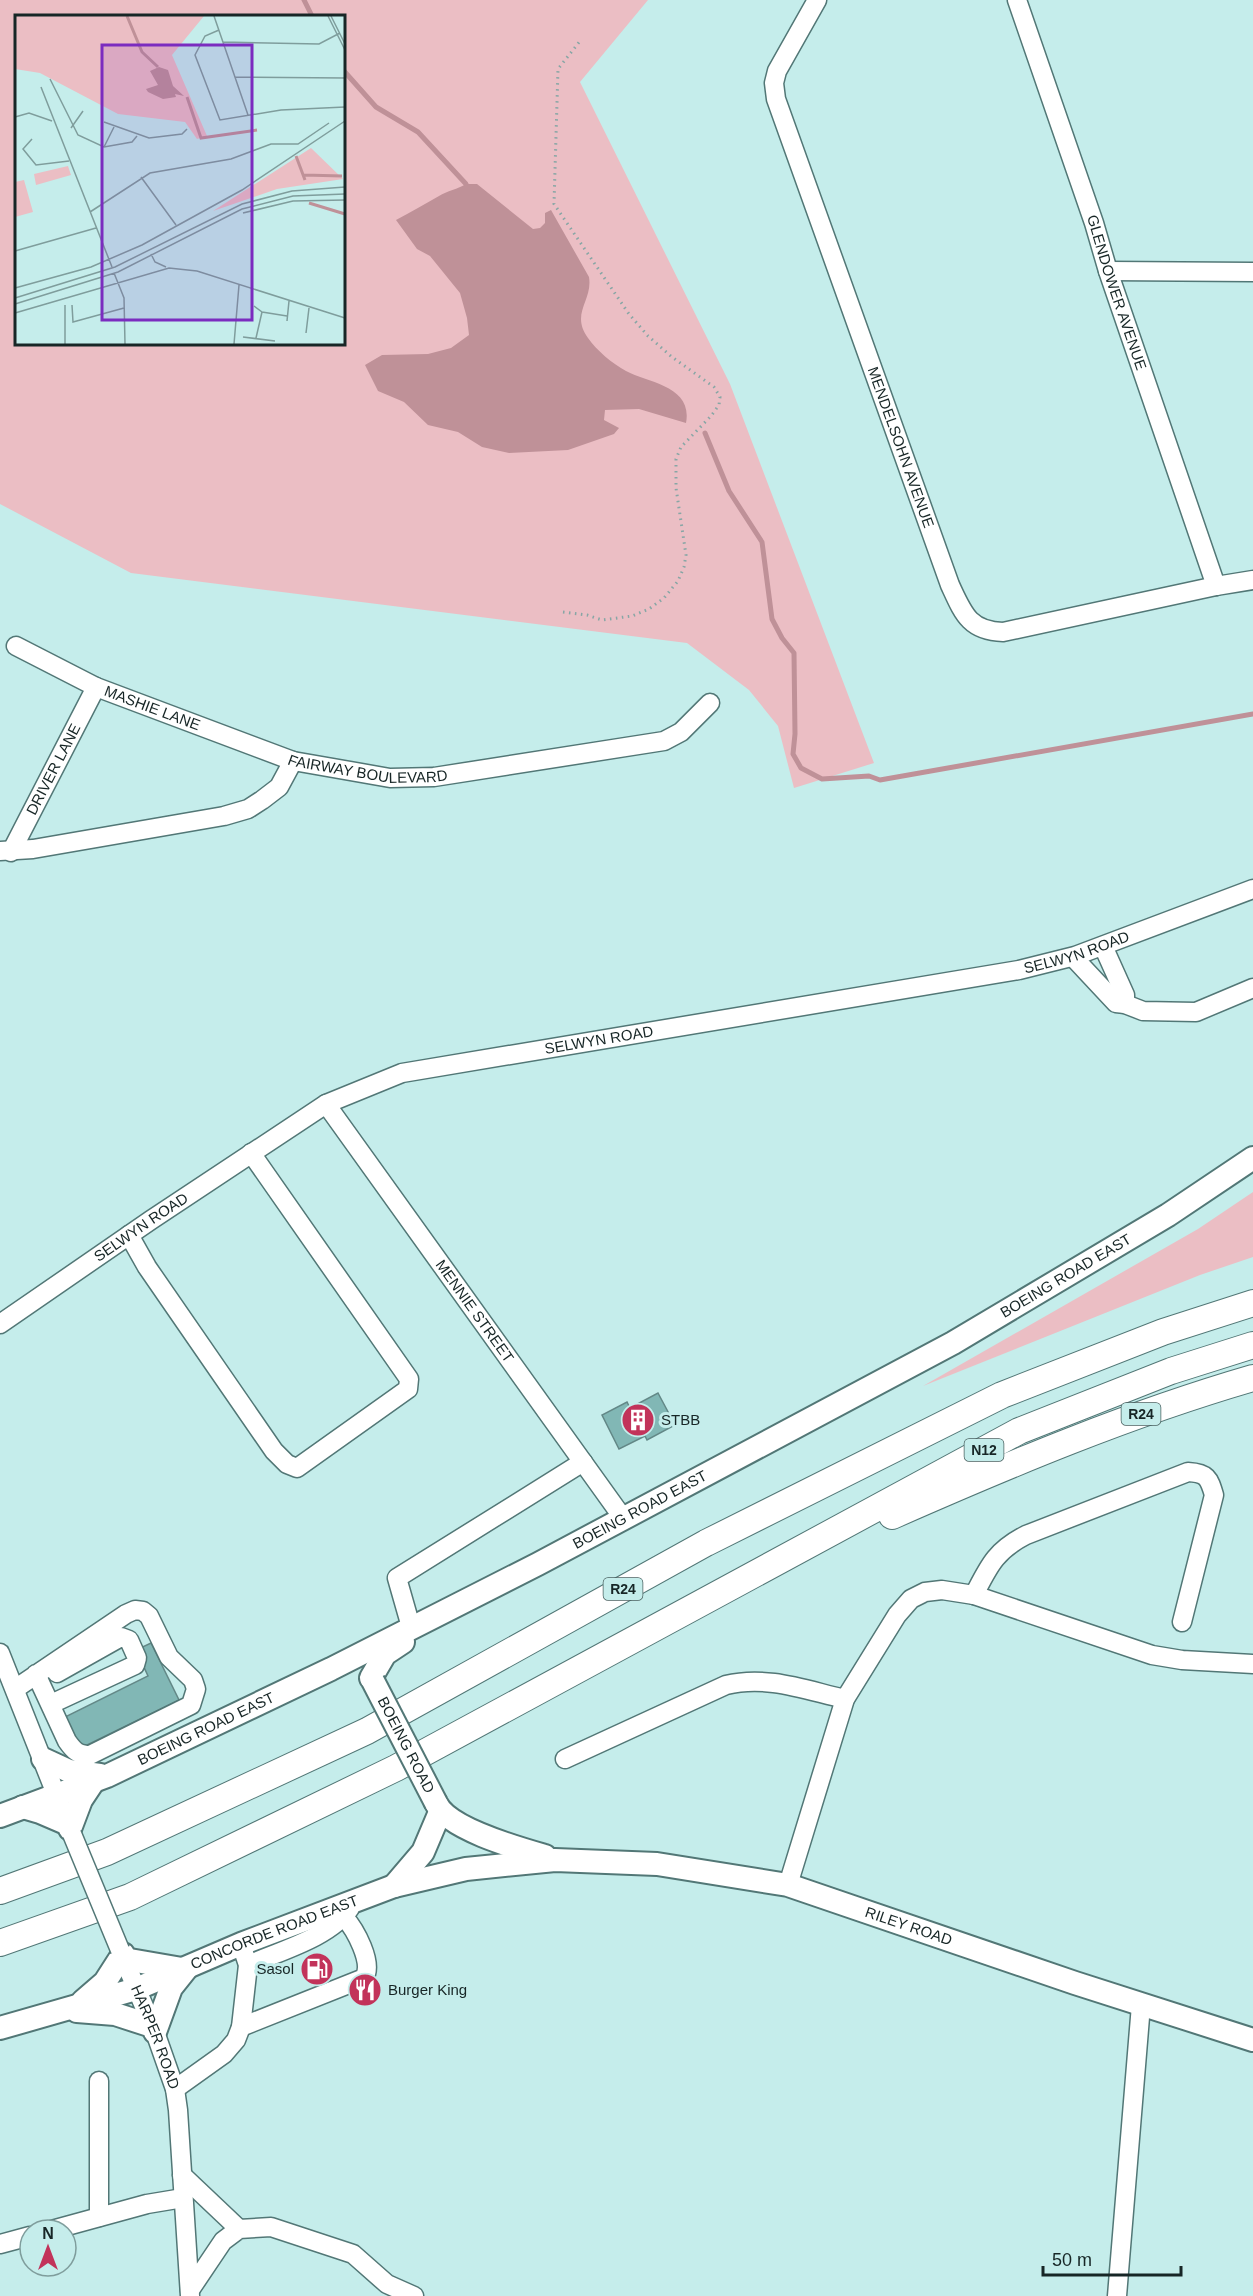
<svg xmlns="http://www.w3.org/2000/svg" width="1253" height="2296" viewBox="0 0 1253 2296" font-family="Arial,sans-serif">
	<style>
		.green { fill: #ebbec4; fill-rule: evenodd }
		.water { fill: #bf9198 }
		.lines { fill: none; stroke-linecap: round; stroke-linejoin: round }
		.stream { stroke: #bf9198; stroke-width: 5 }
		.building { fill: #81b7b5; stroke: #638887; stroke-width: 1.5 }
		.minor-casing { stroke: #527776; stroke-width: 21 }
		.major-casing { stroke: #527776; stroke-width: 26 }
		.highway-casing { stroke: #527776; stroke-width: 28 }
		.path { stroke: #87a6a5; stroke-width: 3; stroke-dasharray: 1.5 4.5; stroke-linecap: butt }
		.minor { stroke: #fff; stroke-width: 18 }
		.major { stroke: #fff; stroke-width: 22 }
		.highway { stroke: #fff; stroke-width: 26 }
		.minor-bridge-casing { stroke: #527776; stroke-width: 21; stroke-linecap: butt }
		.major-bridge-casing { stroke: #527776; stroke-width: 26; stroke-linecap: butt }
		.minor-bridge { stroke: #fff; stroke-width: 18 }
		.major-bridge { stroke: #fff; stroke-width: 22 }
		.labels { text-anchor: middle; stroke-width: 6; stroke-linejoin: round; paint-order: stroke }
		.shield { fill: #c5edeb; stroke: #4b6261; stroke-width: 1.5 }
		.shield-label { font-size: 14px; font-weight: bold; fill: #172626 }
		.street-label { font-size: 15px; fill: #172626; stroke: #c5edeb }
		.poi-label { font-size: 15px; fill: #172626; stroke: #c5edeb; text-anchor: start }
		.inset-river { fill: none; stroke: #bf9198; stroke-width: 3 }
		.inset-road { fill: none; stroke: #7f9d9c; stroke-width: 1.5 }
		.view { fill: #7b2cbf; fill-opacity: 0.15; stroke: #7b2cbf; stroke-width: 3 }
		.inset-edge { fill: none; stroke: #172626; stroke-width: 3 }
	</style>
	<rect width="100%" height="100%" fill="#c5edeb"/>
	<g class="green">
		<path d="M0 0H648L580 82 730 384 874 763 794 788 778 726 749 690 687 643 131 573 0 504ZM16 16H344V344H16Z"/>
		<path d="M1253 1192V1257L1200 1275 923 1386 1198 1229Z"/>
	</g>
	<path class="water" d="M466 184H477L533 229 540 228 545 223V213L551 210 589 277C593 301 570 313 588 338 596 350 613 364 626 371 649 383 693 386 686 423L639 409 605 410 604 420 619 428 614 434 568 450 509 453 482 447 458 432 428 425 404 402 378 391 365 365 382 355 428 354 451 348 469 335 467 318 460 293 430 256 417 249 396 220C411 212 425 204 439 196 447 191 458 189 466 184Z"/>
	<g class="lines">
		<g class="stream">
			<path d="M304 0 312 16"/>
			<path d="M344 71 376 107 418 132 466 184"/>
			<path d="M705 433 729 491 762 542 772 619 782 638 794 653 795 734 793 754 801 768 822 779 869 776 880 780 1253 714"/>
		</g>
	</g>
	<g class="building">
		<path d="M658 1393 675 1425 647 1440 645 1436 619 1449 602 1415 627 1402 630 1408Z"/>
		<path d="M151 1643 179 1700 81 1748 65 1717 148 1676 136 1650Z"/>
	</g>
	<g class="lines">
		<g class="minor-casing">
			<g id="minor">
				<path id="s1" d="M817 0 777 71 774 83 776 99 950 585C963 613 969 631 1003 632L1216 586 1253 580"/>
				<path id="s2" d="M1017 0 1094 223 1108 271 1216 586"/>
				<path d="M1108 271 1253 272"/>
				<path id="s3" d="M16 646 96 687 293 761 390 778 434 777 664 741 681 732 710 703"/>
				<path d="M0 851 33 849 224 816 248 809 262 800 279 787 293 761"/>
				<path id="s4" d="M11 852 96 687"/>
				<path d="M1103 946 1125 995V1004"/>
				<path d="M1073 957 1116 1003 1125 1004 1143 1011 1196 1012 1253 988"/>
				<path id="s5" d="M326 1104 623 1518"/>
				<path d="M129 1235 147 1267 274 1451 287 1464 297 1468 408 1389 409 1379 251 1153"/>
				<path id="s6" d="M0 1324 151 1220 326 1104 402 1073 1019 970 1075 956 1253 889"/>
				<path d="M974 1595C989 1566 995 1551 1026 1535L1188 1472C1207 1473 1209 1478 1214 1495L1182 1622"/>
				<path d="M411 1627 397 1578 583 1462"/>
				<path d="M0 1653 71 1832"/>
				<path d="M15 1689 126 1614 135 1610 143 1611 149 1616 169 1657 193 1680 196 1689 191 1705 90 1755C78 1755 74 1751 67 1741L36 1674"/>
				<path d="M51 1704 135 1665 137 1658 129 1640 121 1637 57 1673"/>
				<path d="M565 1759 726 1685C767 1675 805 1690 845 1699"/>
				<path d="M788 1885 845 1699 897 1615 911 1599 925 1592 942 1590 974 1595 1152 1655 1182 1660 1253 1664"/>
				<path id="s7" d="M120 1950 155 2032 175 2089 178 2110 190 2296"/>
				<path d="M248 1965C280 1951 331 1937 350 1908"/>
				<path d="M241 2027 364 1978C374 1963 355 1929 344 1917"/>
				<path d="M175 2089 224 2054 236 2040 241 2027 248 1965 241 1944"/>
				<path d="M182 2175 239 2229"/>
				<path d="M99 2217V2081"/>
				<path d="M52 2230 147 2204 183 2198"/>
				<path d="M0 2244 30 2236"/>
				<path d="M190 2290 223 2241 239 2229 271 2227 353 2254 387 2284 414 2296"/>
				<path d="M1117 2296 1141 2005"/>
			</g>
		</g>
		<g class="major-casing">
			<g id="major">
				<path d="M371 1678 385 1654 403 1642"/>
				<path d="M43 1759 69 1771 100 1775"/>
				<path d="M436 1803C448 1829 517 1848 545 1856"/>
				<path d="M23 1807 40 1812 68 1824"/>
				<path id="s8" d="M0 1816 107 1776 331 1669 538 1564 953 1343 1168 1215 1253 1158"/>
				<path d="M70 1829 81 1800 93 1782"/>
				<path d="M394 1886 423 1852 440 1812"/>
				<path d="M124 1959 182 1969"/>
				<path d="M83 2001 105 1982 123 1954"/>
				<path d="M77 2011 115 2014 152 2026"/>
				<path id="s9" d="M0 2028 136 1989 241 1944 394 1886 466 1869 555 1860 657 1864 788 1885 1075 1983 1253 2040"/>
				<path d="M155 2032 171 1988 187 1968"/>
			</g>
		</g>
		<g class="highway-casing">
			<g id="highway">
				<path d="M892 1516C1010 1464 1129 1414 1253 1378"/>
				<path d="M0 1891 107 1852 367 1731 706 1543 1002 1395 1163 1332 1253 1303"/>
				<path d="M0 1943 130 1897 396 1768 1019 1431 1171 1371 1253 1345"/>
			</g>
		</g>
		<path class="path" d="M563 612 587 615 602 620 632 616 649 609 664 598 678 581 684 567 686 555 676 488V459L681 447 711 416 719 405 720 397 714 387 672 357 648 336 629 314 554 204 558 69 580 41"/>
		<use href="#minor" class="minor"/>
		<use href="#major" class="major"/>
		<use href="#highway" class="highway"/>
		<g class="minor-bridge-casing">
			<path id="minor-bridge" d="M72 1834 120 1950"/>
		</g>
		<g class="major-bridge-casing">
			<g id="major-bridge">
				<path id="s10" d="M373 1681 436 1803"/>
			</g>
		</g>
		<use href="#minor-bridge" class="minor-bridge"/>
		<use href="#major-bridge" class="major-bridge"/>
	</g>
	<defs>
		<g id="building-disc" transform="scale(1.725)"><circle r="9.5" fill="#c2335a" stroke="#c5edeb"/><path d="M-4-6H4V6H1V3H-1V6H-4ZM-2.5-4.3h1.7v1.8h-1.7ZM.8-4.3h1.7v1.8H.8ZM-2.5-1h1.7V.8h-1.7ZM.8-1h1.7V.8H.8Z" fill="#fff"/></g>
		<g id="fuel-disc" transform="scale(1.725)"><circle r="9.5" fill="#c2335a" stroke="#c5edeb"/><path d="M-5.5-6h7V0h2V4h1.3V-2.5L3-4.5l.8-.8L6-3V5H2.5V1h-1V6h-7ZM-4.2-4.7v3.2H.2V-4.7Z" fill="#fff"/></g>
		<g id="restaurant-disc" transform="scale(1.725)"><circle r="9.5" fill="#c2335a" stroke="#c5edeb"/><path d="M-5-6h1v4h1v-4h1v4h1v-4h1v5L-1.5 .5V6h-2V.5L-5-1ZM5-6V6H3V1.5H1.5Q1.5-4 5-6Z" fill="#fff"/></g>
	</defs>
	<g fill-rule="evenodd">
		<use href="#building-disc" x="638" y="1420"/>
		<use href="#fuel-disc" x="317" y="1969"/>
		<use href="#restaurant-disc" x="365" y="1990"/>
	</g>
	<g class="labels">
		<g class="shield">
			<rect x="1121.5" y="1403" width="39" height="22" rx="4.5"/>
			<rect x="964.5" y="1439" width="39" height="22" rx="4.5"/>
			<rect x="603.5" y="1578" width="39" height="22" rx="4.5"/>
		</g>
		<g class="shield-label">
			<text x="1141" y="1419">R24</text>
			<text x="984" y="1455">N12</text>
			<text x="623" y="1594">R24</text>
		</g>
		<g class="street-label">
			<text dy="5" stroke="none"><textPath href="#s2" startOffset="309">GLENDOWER AVENUE</textPath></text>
			<text dy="5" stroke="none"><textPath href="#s1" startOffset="480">MENDELSOHN AVENUE</textPath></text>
			<text dy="5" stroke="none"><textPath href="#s3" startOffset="150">MASHIE LANE</textPath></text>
			<text dy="5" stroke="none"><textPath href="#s4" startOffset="93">DRIVER LANE</textPath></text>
			<text dy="5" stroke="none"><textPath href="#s3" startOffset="376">FAIRWAY BOULEVARD</textPath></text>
			<text dy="5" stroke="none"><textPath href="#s6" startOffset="1161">SELWYN ROAD</textPath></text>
			<text dy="5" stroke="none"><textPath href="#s6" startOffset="675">SELWYN ROAD</textPath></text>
			<text dy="5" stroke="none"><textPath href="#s6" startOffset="171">SELWYN ROAD</textPath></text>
			<text dy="5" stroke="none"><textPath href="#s8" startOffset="1196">BOEING ROAD EAST</textPath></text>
			<text dy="5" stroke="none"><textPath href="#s5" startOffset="255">MENNIE STREET</textPath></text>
			<text dy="5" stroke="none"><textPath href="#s8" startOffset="710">BOEING ROAD EAST</textPath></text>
			<text dy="5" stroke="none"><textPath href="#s8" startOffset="224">BOEING ROAD EAST</textPath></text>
			<text dy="5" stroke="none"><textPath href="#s10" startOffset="72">BOEING ROAD</textPath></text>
			<text dy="5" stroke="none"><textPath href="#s9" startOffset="945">RILEY ROAD</textPath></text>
			<text dy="5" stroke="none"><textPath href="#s9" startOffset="291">CONCORDE ROAD EAST</textPath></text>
			<text dy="5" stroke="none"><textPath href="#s7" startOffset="94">HARPER ROAD</textPath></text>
		</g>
		<g class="poi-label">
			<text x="661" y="1425">STBB</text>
			<text x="294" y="1974" text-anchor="end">Sasol</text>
			<text x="388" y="1995">Burger King</text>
		</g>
	</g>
	<g transform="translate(15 15)">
		<rect width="330" height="330" fill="#c5edeb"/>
		<path d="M0 1H189L157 40 192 121 182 124 170 107 103 99 25 58 0 54ZM296 133 328 164 262 174 198 196ZM53 151 56 160 21 170 19 159ZM9 165 18 197 0 202V167Z" fill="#ebbec4"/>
		<path d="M144 52 153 55 158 71 169 81 160 79 161 82 148 84 133 77 131 74 143 70 135 56Z" fill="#bf9198"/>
		<path class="inset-river" d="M112 1 127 37 143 52M172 82 186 123 242 115M281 141 290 165M289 160 327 161M294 188 330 199"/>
		<path class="inset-road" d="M199 1 233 100M313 1 330 35M316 1 330 29M204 15 190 21 180 40 205 105 266 95 330 92M208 27 304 29 325 18M220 62 330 63M35 64 63 120 89 132 117 127 122 121M26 72 97 252M0 102 14 98 37 106M89 107 134 123 167 119 172 114M56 113 68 96M17 124 8 134 21 150 54 146M89 132 99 112M126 162 161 210M75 197 135 158 216 144 256 129H283L314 108M228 198 278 186 330 185M0 236 81 213M136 239 140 247 151 252M99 258 109 283 110 329M0 273 76 252 127 230 227 175 330 106M0 283 100 252 227 189 277 176 330 172M0 289 103 257 227 194 278 181 330 179M57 290 58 307 109 293M239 291 247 297 241 323M247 297 272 301M0 298 154 253 182 256 330 303M272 306 274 286M291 318 294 293M228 322 260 326M50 329V290M219 329 224 270"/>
		<path class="view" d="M87 30H237V305H87Z"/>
		<rect width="330" height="330" class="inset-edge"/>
	</g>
	<g transform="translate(48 2248)"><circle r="28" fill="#c5edeb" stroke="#7f9d9c" stroke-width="1.5"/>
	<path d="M0-4.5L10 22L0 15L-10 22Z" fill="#c2335a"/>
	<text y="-9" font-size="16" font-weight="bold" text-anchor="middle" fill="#172626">N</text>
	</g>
	<path d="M1043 2266v9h138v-9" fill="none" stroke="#172626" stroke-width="3"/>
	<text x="1052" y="2266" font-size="18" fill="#172626" stroke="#c5edeb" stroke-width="4.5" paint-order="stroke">50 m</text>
</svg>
